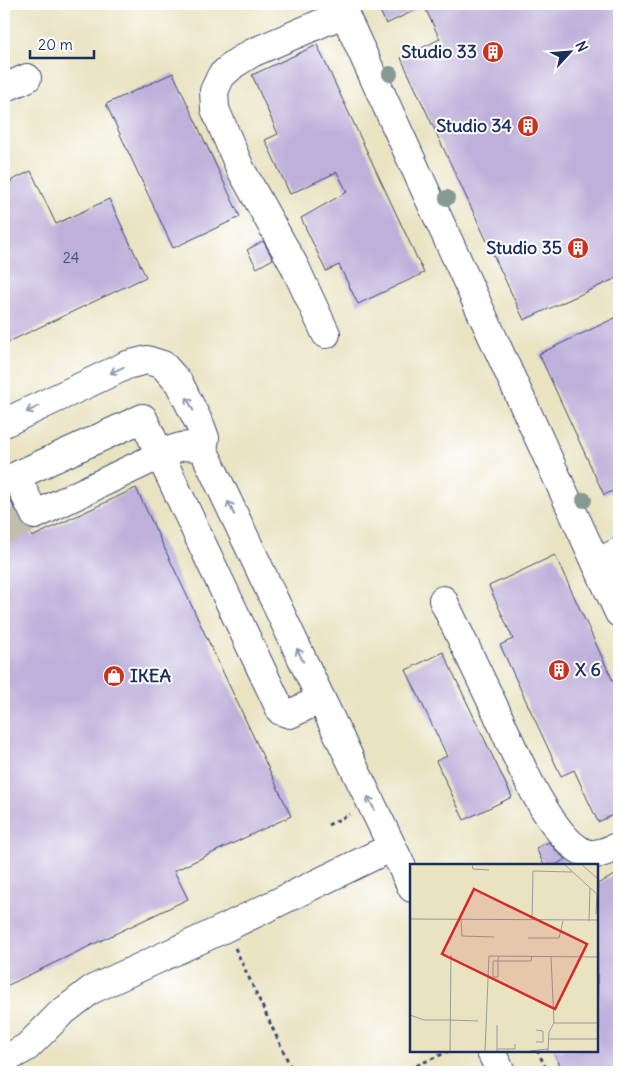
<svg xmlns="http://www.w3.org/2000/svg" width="623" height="1076" viewBox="0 0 623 1076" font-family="Delius,sans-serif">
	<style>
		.building { fill: #beb0da }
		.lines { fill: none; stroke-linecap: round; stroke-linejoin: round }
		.minor-tunnel { stroke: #c0bfae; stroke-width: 28; stroke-dasharray: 28 14; stroke-linecap: butt }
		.minor-casing { stroke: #3a4a6d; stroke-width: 30 }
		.path { stroke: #3a4a6d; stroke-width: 3; stroke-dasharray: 4 4; stroke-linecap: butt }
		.minor { stroke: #fff; stroke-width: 28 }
		.tree { fill: #879993 }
		.oneway { stroke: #8d97ae }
		.labels { text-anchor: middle; stroke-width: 4; stroke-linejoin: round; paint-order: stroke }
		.number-label { font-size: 15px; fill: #444f7d }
		.poi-label { font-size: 18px; font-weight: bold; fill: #1b2f5e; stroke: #fff; text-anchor: end }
		.inset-road { fill: none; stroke: #979b9a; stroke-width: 1 }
		.view { fill: #d62828; fill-opacity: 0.15; stroke: #d62828; stroke-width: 2.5 }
		.inset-edge { fill: none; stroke: #1b2f5e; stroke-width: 2.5 }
	</style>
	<rect width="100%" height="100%" fill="#fff"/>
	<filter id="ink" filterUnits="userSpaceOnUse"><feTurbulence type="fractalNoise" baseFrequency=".02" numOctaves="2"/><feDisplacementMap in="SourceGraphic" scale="10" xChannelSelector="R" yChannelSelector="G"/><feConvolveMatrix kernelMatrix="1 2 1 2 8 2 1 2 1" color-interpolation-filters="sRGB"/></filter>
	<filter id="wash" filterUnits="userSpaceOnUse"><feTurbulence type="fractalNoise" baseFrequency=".0096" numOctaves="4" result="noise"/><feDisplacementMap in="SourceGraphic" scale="20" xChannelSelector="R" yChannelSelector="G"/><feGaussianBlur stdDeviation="1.12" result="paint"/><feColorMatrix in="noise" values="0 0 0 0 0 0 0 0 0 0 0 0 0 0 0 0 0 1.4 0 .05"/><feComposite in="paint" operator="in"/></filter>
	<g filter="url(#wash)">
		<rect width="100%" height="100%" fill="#e9e3c2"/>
		<g id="blocks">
			<g class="building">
				<path d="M377 4H619V277L524 320 401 58 440 39 424 6 386 24Z"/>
				<path d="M317 45 424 273 358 304 339 265 326 271 301 218 347 192 337 172 290 194 265 140 278 134 252 75Z"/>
				<path d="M173 73 240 217 173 248 106 104Z"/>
				<path d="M31 171 56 224 109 199 146 277 4 344V184Z"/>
				<path d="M263 241 273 259 257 268 247 250Z"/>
				<path d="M619 316V488L604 495 539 354Z"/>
				<path d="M4 487 21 522 28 529 32 537 136 488 291 816 174 871 188 899 4 987Z"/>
				<path d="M555 555 619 694V812L598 822 574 770 561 776 500 645 513 639 489 586Z"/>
				<path d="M443 652 512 797 464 820 436 761 447 756 406 670Z"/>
				<path d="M549 842 558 853 566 859 555 865H544L536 848Z"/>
				<path d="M619 873V1072H563L553 1050H597V884Z"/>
			</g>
		</g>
	</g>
	<g filter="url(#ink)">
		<use href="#blocks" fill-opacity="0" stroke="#3a4a6d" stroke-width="1"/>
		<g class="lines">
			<path class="minor-tunnel" d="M4 530 35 515"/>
			<g class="minor-casing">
				<g id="minor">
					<path d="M340 4 619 613"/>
					<path d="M4 88 27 78"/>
					<path d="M326 334 294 265 240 168 215 109 214 91 221 76 234 64 252 53 345 13"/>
					<path d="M4 423 127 365 147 360 163 365 179 383 201 427 205 438 203 449 321 699 412 888"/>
					<path d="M203 449C184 443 178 447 160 455L35 515 16 476 143 418 160 455 281 711 290 714 321 699"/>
					<path d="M596 563 619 552"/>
					<path d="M443 600C461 637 478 674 496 711 512 746 548 835 583 852 595 858 608 850 619 846"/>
					<path d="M490 1050 501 1072"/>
					<path d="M4 1060 27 1047 60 1014 91 990 225 928 392 847"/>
				</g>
			</g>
			<g class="path">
				<path d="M328 825 350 814"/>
				<path d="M235 948 293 1072"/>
				<path d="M537 1050 548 1072"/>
				<path d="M402 1072 447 1052"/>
			</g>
			<use href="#minor" class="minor"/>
		</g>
		<g class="tree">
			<circle cx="390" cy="74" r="8"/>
			<circle cx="447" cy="198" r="8"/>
			<circle cx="584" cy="500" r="8"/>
		</g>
		<defs><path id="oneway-shaft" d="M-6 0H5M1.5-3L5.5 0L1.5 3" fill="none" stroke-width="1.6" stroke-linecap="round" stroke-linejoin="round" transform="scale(1.25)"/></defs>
		<g class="oneway">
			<use href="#oneway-shaft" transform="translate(117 370) rotate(155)"/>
			<use href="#oneway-shaft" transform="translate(190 404) rotate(-116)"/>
			<use href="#oneway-shaft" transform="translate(33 409) rotate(155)"/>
			<use href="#oneway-shaft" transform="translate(231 508) rotate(-115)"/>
			<use href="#oneway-shaft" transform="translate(300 655) rotate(-115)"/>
			<use href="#oneway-shaft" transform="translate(371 803) rotate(-116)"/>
		</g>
	</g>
	<defs>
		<g id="building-disc" transform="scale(1.125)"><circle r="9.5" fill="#c8321e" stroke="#fff"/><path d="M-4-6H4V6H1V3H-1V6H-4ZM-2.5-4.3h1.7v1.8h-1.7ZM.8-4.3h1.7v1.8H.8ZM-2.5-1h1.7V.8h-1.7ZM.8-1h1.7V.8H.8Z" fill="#fff"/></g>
		<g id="shop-disc" transform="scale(1.125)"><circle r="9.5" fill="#c8321e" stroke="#fff"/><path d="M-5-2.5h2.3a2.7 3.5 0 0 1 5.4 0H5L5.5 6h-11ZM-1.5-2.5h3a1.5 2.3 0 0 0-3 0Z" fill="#fff"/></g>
	</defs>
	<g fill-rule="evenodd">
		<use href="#building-disc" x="493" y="52"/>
		<use href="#building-disc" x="528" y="126"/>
		<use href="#building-disc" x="578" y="248"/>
		<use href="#building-disc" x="559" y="670"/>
		<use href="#shop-disc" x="114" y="676"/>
	</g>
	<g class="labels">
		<g class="number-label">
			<text x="71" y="263">24</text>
		</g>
		<g class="poi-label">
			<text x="477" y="58">Studio 33</text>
			<text x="512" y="132">Studio 34</text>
			<text x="562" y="254">Studio 35</text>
			<text x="575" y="676" text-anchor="start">X 6</text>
			<text x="130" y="682" text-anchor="start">IKEA</text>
		</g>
	</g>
	<g transform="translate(410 864)">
		<rect width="188" height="188" fill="#e9e3c2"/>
		<path class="inset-road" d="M62 0 63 5 79 6M154 0 188 31M171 0 188 15M186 50 187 30M0 55 188 56M51 55 52 72 84 73M122 56 123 7 162 8M179 57 180 24M118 74H149L153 57M89 92 88 95V113H83V97H121L122 92M188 128V152M0 151 14 156H40M40 156 68 157M144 159H188M126 166 133 167V178H126M138 175H188M87 185H105V180M40 187 41 91M75 187 79 92 188 93M87 187V161M120 187 138 185M138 187 139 168 144 159 141 92"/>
		<path class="view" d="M64 25 177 80 145 145 32 90Z"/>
		<rect width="188" height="188" class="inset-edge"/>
	</g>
	<rect width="623" height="1076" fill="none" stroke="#fff" stroke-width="20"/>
	<g transform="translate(570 52) rotate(64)" stroke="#ffffff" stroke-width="4" paint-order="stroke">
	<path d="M0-4L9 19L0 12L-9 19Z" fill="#1b2f5e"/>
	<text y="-8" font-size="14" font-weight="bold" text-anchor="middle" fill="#1b2f5e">N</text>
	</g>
	<path d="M30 50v8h64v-8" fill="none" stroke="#1b2f5e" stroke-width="2.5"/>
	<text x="38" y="50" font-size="15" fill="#1b2f5e" stroke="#ffffff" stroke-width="4" paint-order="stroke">20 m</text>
</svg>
